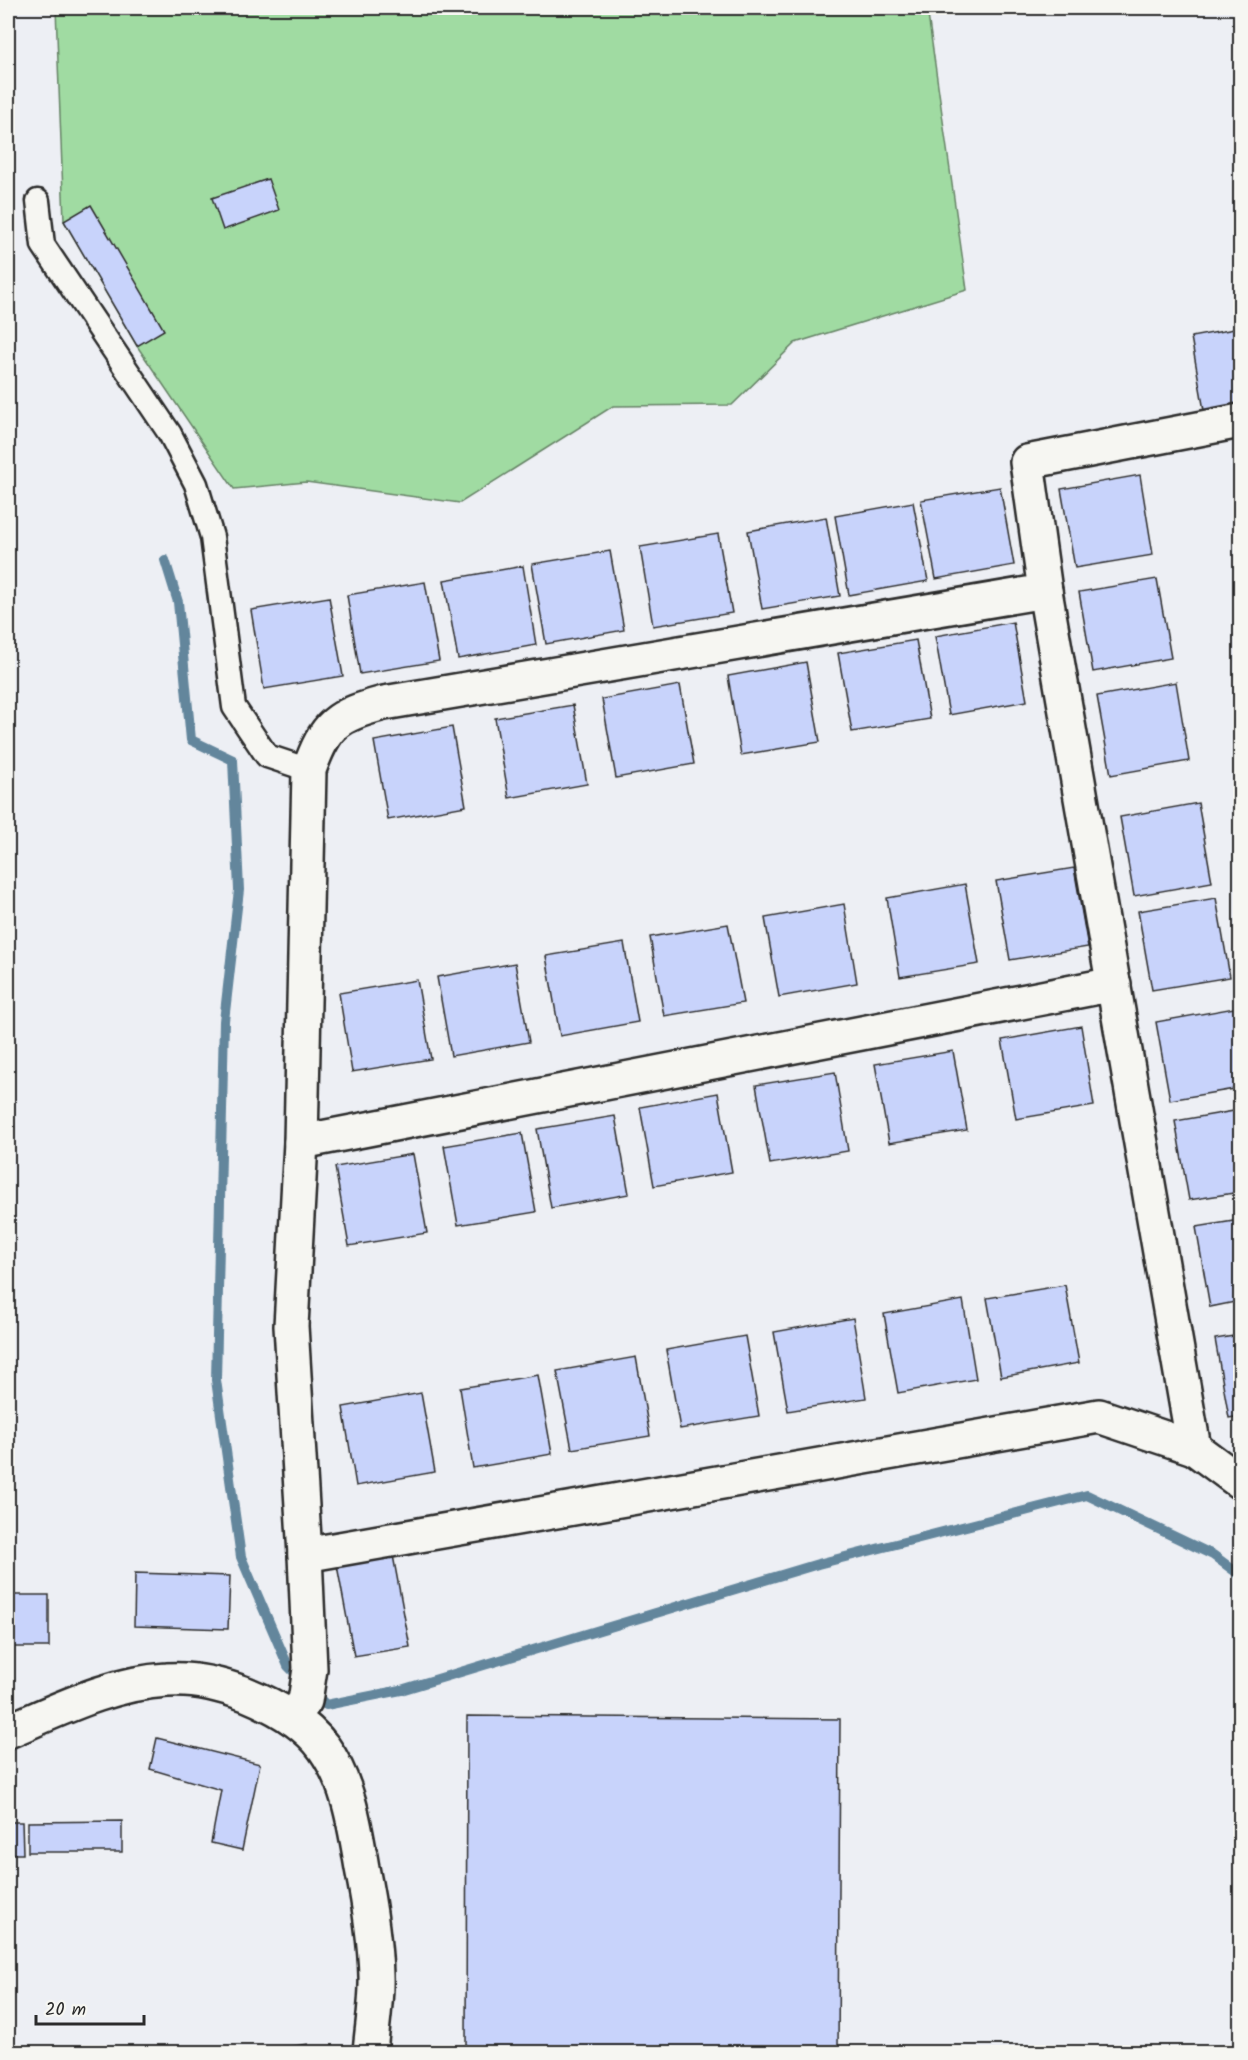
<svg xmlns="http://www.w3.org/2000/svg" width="1248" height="2060" viewBox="0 0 1248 2060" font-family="Kalam,sans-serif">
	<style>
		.green { fill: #a0dba2; stroke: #668366; stroke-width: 1.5 }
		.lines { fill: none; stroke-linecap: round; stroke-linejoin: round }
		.stream { stroke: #63869c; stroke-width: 10 }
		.building { fill: #c8d3fb; stroke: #2b2b2b; stroke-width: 1.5 }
		.service-casing { stroke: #2b2b2b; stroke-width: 27 }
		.minor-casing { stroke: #2b2b2b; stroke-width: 38 }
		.tertiary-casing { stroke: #2b2b2b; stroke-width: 38 }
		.service { stroke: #f6f6f2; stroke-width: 22 }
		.minor { stroke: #f6f6f2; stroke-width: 33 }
		.tertiary { stroke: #f6f6f2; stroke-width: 33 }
	</style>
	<rect width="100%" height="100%" fill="#edeff4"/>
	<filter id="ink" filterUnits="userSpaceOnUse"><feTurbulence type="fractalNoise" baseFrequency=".0167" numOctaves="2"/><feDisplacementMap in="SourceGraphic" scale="12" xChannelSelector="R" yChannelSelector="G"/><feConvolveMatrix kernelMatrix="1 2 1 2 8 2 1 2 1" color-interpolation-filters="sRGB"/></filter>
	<g filter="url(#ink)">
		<path class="green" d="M56 8H927L967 290 795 343 732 405 613 406 460 503 306 482 234 489 137 346 64 221Z"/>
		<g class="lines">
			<g class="stream">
				<path d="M165 560 178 602 191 740 233 760 239 890 224 1021 216 1380 241 1557 288 1666 301 1679"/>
				<path d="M312 1691 326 1705 401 1690 818 1564 1087 1495 1213 1555 1240 1575"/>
			</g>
		</g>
		<g class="building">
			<path d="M268 179 279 210 223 230 212 198Z"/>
			<path d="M91 205 164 330 137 346 64 221Z"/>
			<path d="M1240 328V409L1205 416 1191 337Z"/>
			<path d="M1140 475 1153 555 1075 568 1061 489Z"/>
			<path d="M1000 487 1014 565 936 579 921 500Z"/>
			<path d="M913 502 928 581 849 595 835 516Z"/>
			<path d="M826 517 840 596 762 609 748 531Z"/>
			<path d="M718 534 732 613 653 626 640 547Z"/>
			<path d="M610 551 624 630 546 644 532 564Z"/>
			<path d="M523 566 536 645 458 659 444 580Z"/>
			<path d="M1157 579 1171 658 1093 672 1079 592Z"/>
			<path d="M425 582 439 661 360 674 347 595Z"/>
			<path d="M329 597 343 676 264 689 251 610Z"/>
			<path d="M1013 622 1027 701 949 715 935 636Z"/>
			<path d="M916 640 930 719 852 732 838 653Z"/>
			<path d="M806 662 820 742 741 755 728 676Z"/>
			<path d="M1176 682 1189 761 1111 775 1097 696Z"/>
			<path d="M680 685 694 764 616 778 602 699Z"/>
			<path d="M573 705 587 784 509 798 495 718Z"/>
			<path d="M452 727 466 806 388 820 374 741Z"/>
			<path d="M1198 803 1212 882 1134 896 1120 817Z"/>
			<path d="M1074 868 1088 947 1010 960 996 881Z"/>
			<path d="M965 884 979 964 900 977 887 898Z"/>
			<path d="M1216 898 1230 977 1152 990 1138 911Z"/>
			<path d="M844 904 857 983 779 997 765 918Z"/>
			<path d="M728 924 743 1003 664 1016 650 937Z"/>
			<path d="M624 943 638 1022 560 1036 546 956Z"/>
			<path d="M515 963 529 1042 451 1056 437 977Z"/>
			<path d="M417 980 431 1059 352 1072 339 993Z"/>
			<path d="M1234 1008 1240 1044V1088L1170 1100 1156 1022Z"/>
			<path d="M1081 1026 1094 1106 1016 1119 1002 1040Z"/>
			<path d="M953 1051 967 1130 889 1143 875 1064Z"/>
			<path d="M835 1072 848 1151 770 1164 756 1085Z"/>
			<path d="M718 1093 732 1172 654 1186 640 1107Z"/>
			<path d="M1240 1110V1192L1189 1200 1175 1121Z"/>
			<path d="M615 1116 629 1194 551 1208 537 1129Z"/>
			<path d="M522 1133 536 1212 458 1225 444 1146Z"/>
			<path d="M413 1154 427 1233 349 1246 335 1167Z"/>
			<path d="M1240 1220V1301L1210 1307 1196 1227Z"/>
			<path d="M1065 1285 1079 1363 1001 1377 987 1298Z"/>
			<path d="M963 1300 976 1379 898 1393 884 1314Z"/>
			<path d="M853 1318 866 1398 788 1411 774 1332Z"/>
			<path d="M1240 1335V1416L1229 1418 1215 1339Z"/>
			<path d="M745 1336 759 1416 680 1429 666 1350Z"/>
			<path d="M636 1357 650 1436 572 1449 557 1371Z"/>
			<path d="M538 1375 552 1454 473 1468 460 1388Z"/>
			<path d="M421 1393 435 1472 356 1486 343 1407Z"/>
			<path d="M392 1550 410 1647 354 1656 336 1560Z"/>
			<path d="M135 1573 230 1576 228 1629 134 1626Z"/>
			<rect x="8" y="1595" width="41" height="52"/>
			<path d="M467 1716 840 1719 838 2052H466Z"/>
			<path d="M157 1738 260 1764 242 1850 211 1843 221 1790 150 1769Z"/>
			<path d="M122 1821V1852H28V1822Z"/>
			<path d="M8 1822H22L23 1854H8Z"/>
			<path d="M308 2044 309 2052H275V2049Z"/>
		</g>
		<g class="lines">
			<g class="service-casing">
				<path id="service" d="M38 201 43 245 170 434 196 484 212 537 234 707 267 756 309 770"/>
			</g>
			<g class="minor-casing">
				<g id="minor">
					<path d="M301 1142 1114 984"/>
					<path d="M1194 1448 1045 591 1027 462 1240 421"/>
					<path d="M305 1555 1099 1416 1194 1448 1240 1482"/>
					<path d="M292 1718 305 1701 310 1669 305 1555 291 1326 301 1142 309 770C326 723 336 716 384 703L1045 591"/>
				</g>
			</g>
			<g class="tertiary-casing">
				<path id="tertiary" d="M8 1731C58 1710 111 1683 167 1680 193 1678 222 1685 246 1694 275 1706 305 1722 324 1748 349 1783 355 1827 362 1868 369 1903 375 1939 376 1976 377 2001 372 2027 370 2052"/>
			</g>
			<use href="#service" class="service"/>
			<use href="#minor" class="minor"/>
			<use href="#tertiary" class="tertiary"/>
		</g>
	</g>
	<rect width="1248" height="2060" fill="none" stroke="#f6f6f2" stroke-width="30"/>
	<rect x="15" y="15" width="1218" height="2030" fill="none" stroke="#2b2b2b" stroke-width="2" filter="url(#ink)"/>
	<path d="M36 2015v9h108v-9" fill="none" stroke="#2b2b2b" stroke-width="3"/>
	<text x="45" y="2015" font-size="18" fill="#2b2b2b" stroke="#f6f6f2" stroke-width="4.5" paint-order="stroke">20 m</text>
</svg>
